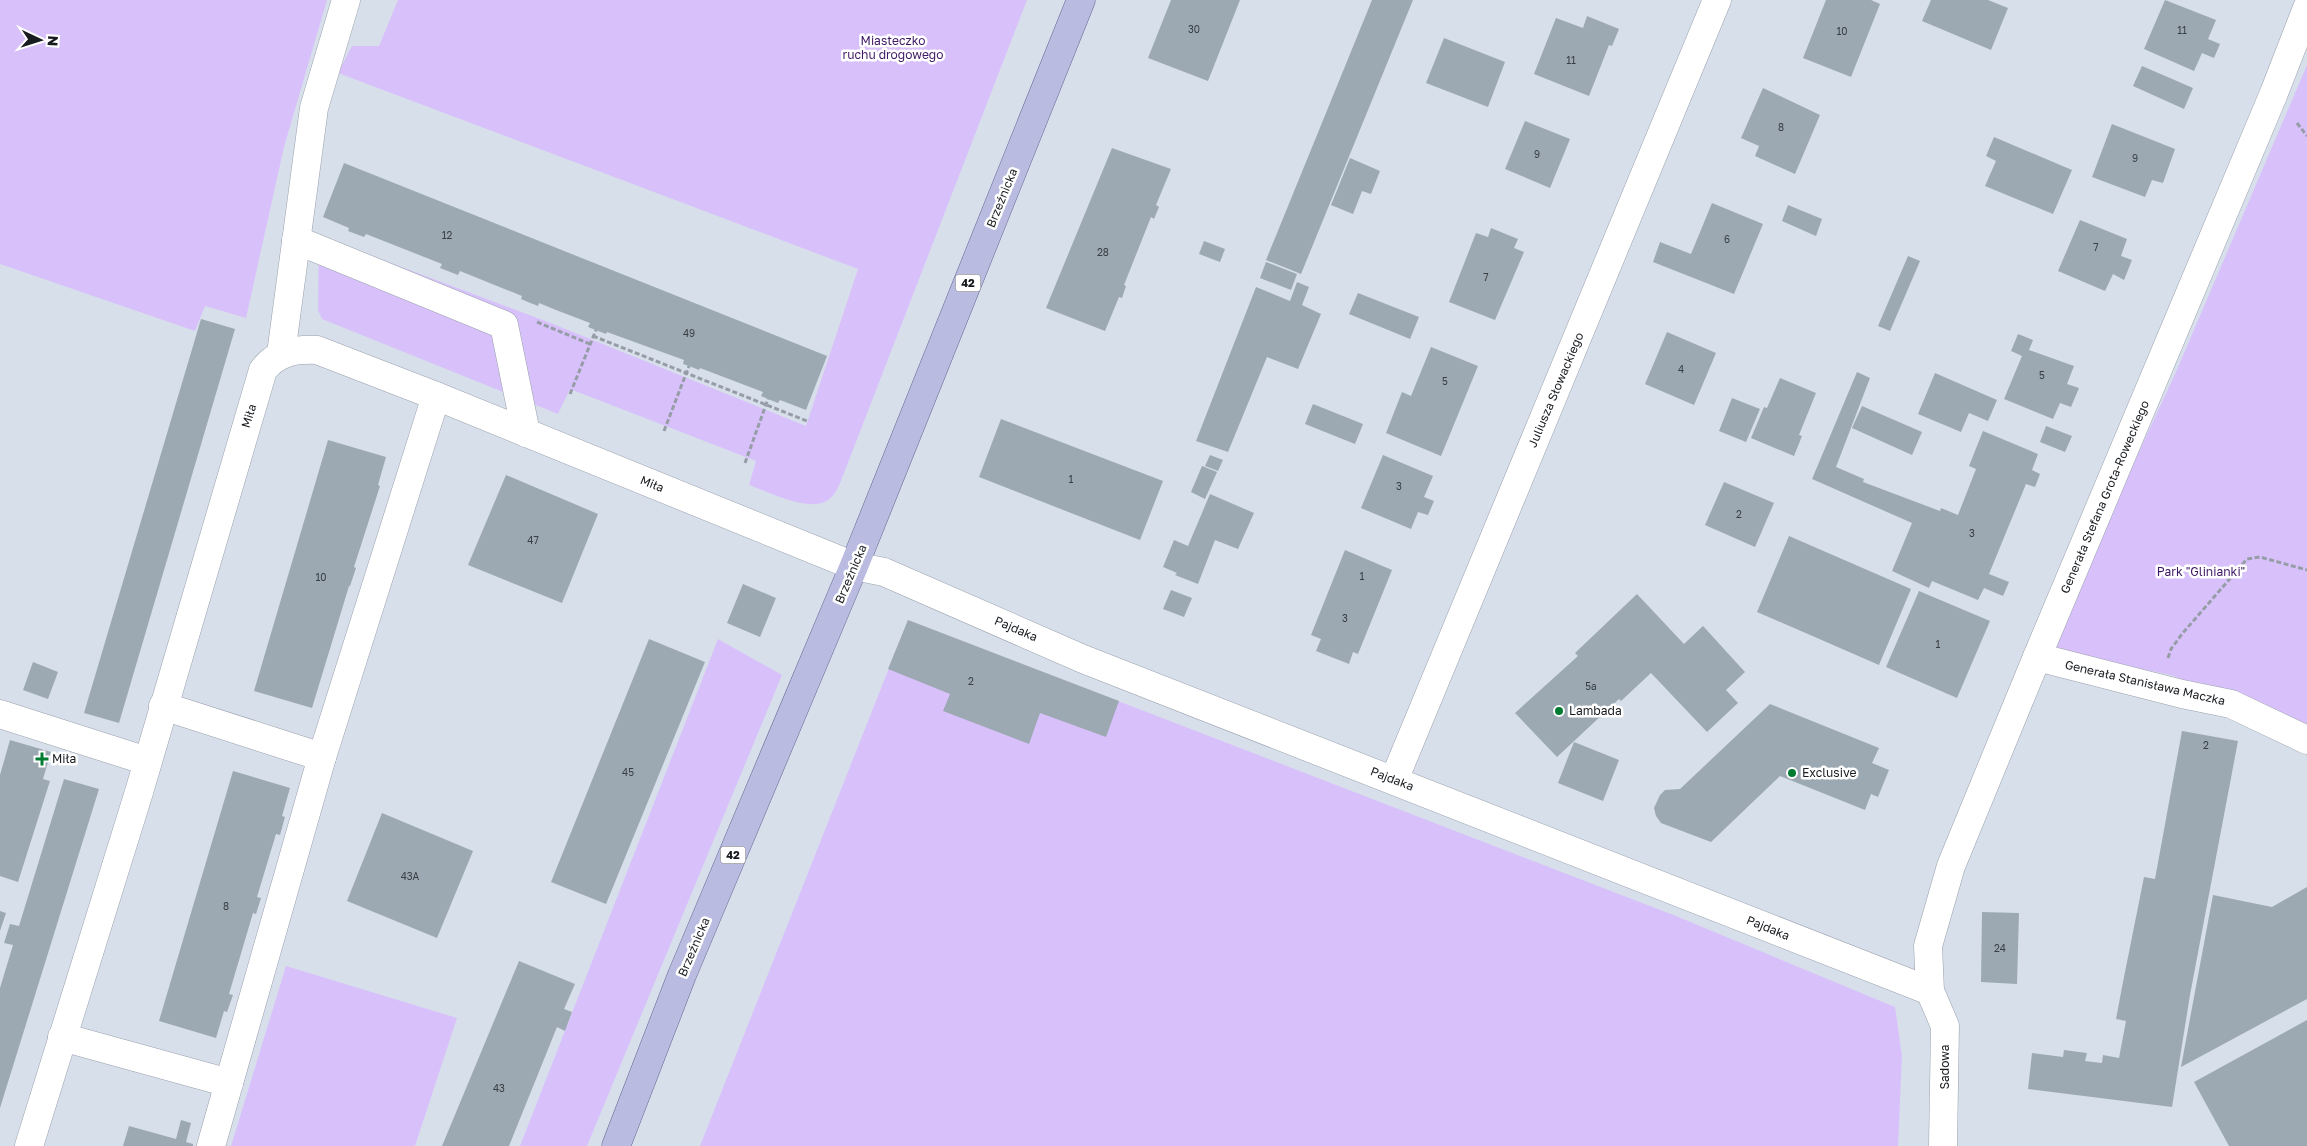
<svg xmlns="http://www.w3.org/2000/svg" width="2307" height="1146" viewBox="0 0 2307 1146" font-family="'Golos Text',sans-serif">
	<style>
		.green { fill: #d8c1fb }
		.building { fill: #9ca9b2 }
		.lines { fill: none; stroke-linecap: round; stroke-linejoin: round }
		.minor-casing { stroke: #9aa1ad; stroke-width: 29 }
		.major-casing { stroke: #62668f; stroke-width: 29 }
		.path { stroke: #979da7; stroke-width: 3; stroke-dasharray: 5 2.5; stroke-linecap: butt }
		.minor { stroke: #fff; stroke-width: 28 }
		.major { stroke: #b9bce0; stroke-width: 28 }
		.poi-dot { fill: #017b32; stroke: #fff; stroke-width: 2 }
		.labels { text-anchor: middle; stroke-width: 5; stroke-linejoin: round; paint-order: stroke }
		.number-label { font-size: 10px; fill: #393e44 }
		.shield { fill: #fff; stroke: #5d5f62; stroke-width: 1 }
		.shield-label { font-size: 11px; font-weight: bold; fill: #181b1f }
		.park-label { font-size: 12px; fill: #3e1865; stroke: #fff }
		.street-label { font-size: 12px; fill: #181b1f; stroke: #fff }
		.poi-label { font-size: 12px; fill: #181b1f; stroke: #fff; text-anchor: start }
	</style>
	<rect width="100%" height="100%" fill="#d7dfeb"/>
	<g class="green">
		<path d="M0 0H327L284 147 246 318 205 306 195 331 0 264Z"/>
		<path d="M398 0H1027L844 473C840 482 837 494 828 500 808 513 769 492 749 485L756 461 570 389 558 414 322 319 318 310 319 236 553 324 806 426 858 269 338 73 352 46H379Z"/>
		<path d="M2307 65V729L2171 675 2050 650 2099 538 2176 372Z"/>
		<path d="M908 620 1676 916 1895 1007 1902 1056 1898 1146H700Z"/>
		<path d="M718 639 782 675 587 1146H520Z"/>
		<path d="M286 966 457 1018 415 1146H231Z"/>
	</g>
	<g class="building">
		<path d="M1171 0H1240L1208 81 1148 58Z"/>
		<path d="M1372 0H1413L1301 274 1266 260Z"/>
		<path d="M1826 0H1871L1880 4 1851 77 1803 58Z"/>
		<path d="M1931 0H1988L2008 8 1991 50 1922 21Z"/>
		<path d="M2165 0 2216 20 2208 39 2220 44 2214 58 2202 53 2194 71 2144 49Z"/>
		<path d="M1587 16 1619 29 1612 46 1609 45 1589 96 1534 74 1556 18 1583 28Z"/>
		<path d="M1444 38 1505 62 1488 107 1426 83Z"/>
		<path d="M2142 66 2193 88 2184 109 2133 86Z"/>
		<path d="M1763 88 1820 115 1795 174 1755 156 1759 146 1741 138Z"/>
		<path d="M1525 121 1570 139 1550 188 1505 169Z"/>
		<path d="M2112 124 2175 149 2163 183 2152 180 2145 197 2092 177Z"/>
		<path d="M1994 137 2072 170 2053 214 1985 186 1996 161 1986 156Z"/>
		<path d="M1112 148 1171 169 1156 205 1159 207 1154 219 1151 217 1124 285 1126 286 1122 298 1119 297 1105 331 1046 308Z"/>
		<path d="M1350 158 1380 171 1371 194 1362 191 1353 214 1331 205Z"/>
		<path d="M344 163 827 356 806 410 780 400 778 403 768 399 761 396 763 392 700 368 699 370 689 366 683 364 684 360 607 332 606 334 588 327 590 323 556 310 539 303 538 306 528 302 521 299 522 296 460 271 458 275 440 268 442 264 366 234 364 237 348 231 349 228 323 217Z"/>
		<path d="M1712 203 1763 224 1734 294 1653 262 1660 242 1691 254Z"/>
		<path d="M1788 205 1822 219 1816 236 1782 221Z"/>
		<path d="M2080 220 2127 239 2121 256 2132 260 2124 280 2113 274 2105 291 2058 271Z"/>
		<path d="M1491 228 1518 239 1514 248 1524 252 1495 320 1449 302 1476 233 1488 237Z"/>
		<path d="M1204 241 1225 249 1220 262 1199 254Z"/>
		<path d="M1908 256 1920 261 1890 331 1878 326Z"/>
		<path d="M1266 262 1297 274 1291 290 1260 278Z"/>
		<path d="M1297 282 1309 287 1302 305 1321 314 1298 369 1267 357 1228 452 1196 441 1256 287 1290 301Z"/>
		<path d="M1358 293 1419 317 1410 339 1349 314Z"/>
		<path d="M201 319 235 329 119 723 84 713Z"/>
		<path d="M1667 332 1716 353 1694 405 1645 384Z"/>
		<path d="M2018 334 2033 340 2029 350 2074 366 2067 384 2079 388 2071 407 2060 403 2053 419 2004 399 2022 356 2011 351Z"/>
		<path d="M1431 347 1478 366 1441 456 1386 433 1402 392 1411 396Z"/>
		<path d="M1857 372 1870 378 1836 467 1864 479 1863 482 1940 511 1941 508 1958 515 1976 469 1969 466 1983 431 2038 454 2032 470 2040 474 2035 487 2026 484 1989 574 2009 582 2003 596 1984 588 1978 600 1932 581 1929 588 1892 571 1912 523 1812 479Z"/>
		<path d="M1935 373 1997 400 1988 421 1969 413 1961 432 1918 414Z"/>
		<path d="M1780 378 1816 393 1799 435 1802 436 1794 456 1751 438 1764 407 1767 408Z"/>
		<path d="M1732 398 1760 409 1746 442 1719 431Z"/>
		<path d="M1313 404 1363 424 1355 444 1305 424Z"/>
		<path d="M1862 406 1922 432 1912 455 1852 428Z"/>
		<path d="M1001 419 1163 481 1140 540 979 477Z"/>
		<path d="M2046 426 2072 436 2065 452 2040 442Z"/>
		<path d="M328 440 386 457 378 485 380 486 354 567 356 568 350 586H349L312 708 254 691Z"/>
		<path d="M1210 455 1223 460 1218 471 1205 466Z"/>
		<path d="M1383 455 1433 476 1424 497 1434 501 1428 515 1418 512 1411 529 1361 508Z"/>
		<path d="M1202 466 1217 472 1205 499 1191 492Z"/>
		<path d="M506 475 598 514 562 603 468 565Z"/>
		<path d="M1724 482 1774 503 1755 547 1705 525Z"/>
		<path d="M1210 494 1254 513 1238 549 1215 540 1198 584 1175 575 1177 573 1163 567 1174 540 1188 546Z"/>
		<path d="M1789 536 1911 589 1879 665 1757 612Z"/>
		<path d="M1345 550 1392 570 1358 654 1353 652 1349 664 1316 651 1321 639 1311 635Z"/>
		<path d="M743 584 776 598 760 637 727 623Z"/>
		<path d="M1171 590 1192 598 1184 617 1163 609Z"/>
		<path d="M1919 591 1990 621 1957 698 1886 667Z"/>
		<path d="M1637 594 1684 644 1703 626 1745 672 1726 690 1738 703 1707 732 1651 673 1621 701 1619 699 1557 757 1515 713 1578 656 1575 653Z"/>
		<path d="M908 620 1119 701 1106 737 1040 713 1029 744 943 711 950 694 888 669Z"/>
		<path d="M649 639 705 662 606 904 551 882Z"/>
		<path d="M33 662 58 672 48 699 23 690Z"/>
		<path d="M1770 704 1879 748 1872 763 1889 770 1878 797 1871 794 1865 810 1780 776 1711 842 1661 823 1656 816 1654 808 1660 795 1665 790 1680 789Z"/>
		<path d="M2182 731 2238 741 2190 995 2172 1107 2028 1089 2032 1053 2063 1057 2064 1050 2087 1053 2085 1061 2102 1063 2103 1055 2119 1058 2126 1021 2116 1019 2123 982 2144 877 2155 879Z"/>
		<path d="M10 740 51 752 43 779 50 781 18 882 0 876V775Z"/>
		<path d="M1574 742 1619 760 1603 801 1558 783Z"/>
		<path d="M233 771 290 788 282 816 285 817 280 835 276 834 257 897 261 898 256 914 253 913 229 994 233 995 227 1012 224 1011 216 1038 159 1021Z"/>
		<path d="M64 779 99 789 0 1108V988L13 945 4 943 10 924 19 926Z"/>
		<path d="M382 813 473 851 437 938 347 901Z"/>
		<path d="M2307 887V999L2181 1067 2213 895 2272 907Z"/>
		<path d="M0 911 6 913 0 931Z"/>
		<path d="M1982 912 2019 913 2017 984 1981 982Z"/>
		<path d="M519 961 575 984 564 1009 572 1012 565 1031 557 1027 509 1146H442Z"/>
		<path d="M2307 1020V1146H2229L2194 1082Z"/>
		<path d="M181 1120 191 1123 186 1142 193 1144V1146H123L129 1126 176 1139Z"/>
	</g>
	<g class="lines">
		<g class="minor-casing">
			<g id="minor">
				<path d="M296 240 504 325 526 433"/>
				<path d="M281 354 314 108 346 0"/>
				<path d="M2037 657 2182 694 2231 704 2307 740"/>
				<path d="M163 706 322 757"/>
				<path d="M0 714 147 761"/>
				<path d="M1394 780 1717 0"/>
				<path d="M62 1037 229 1083"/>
				<path d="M29 1146 139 792 263 370C277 352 295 349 317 350L436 396 854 566 884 572 1083 659 1930 991"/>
				<path d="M211 1146 322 757 436 396"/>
				<path d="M1943 1146 1945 1026 1930 991 1928 946 1951 866 2037 657 2274 93 2307 8"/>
			</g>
		</g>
		<g class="major-casing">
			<path id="major" d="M616 1146 682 975 854 566 1081 0"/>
		</g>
		<g class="path">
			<path d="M2297 123 2307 136"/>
			<path d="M537 322 590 344"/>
			<path d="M593 336 807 421"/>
			<path d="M570 394 596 330"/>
			<path d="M664 431 689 366"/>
			<path d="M745 463 768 399"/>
			<path d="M2168 658 2171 649 2182 634 2247 559 2260 557 2307 570"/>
		</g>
		<use href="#minor" class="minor"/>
		<use href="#major" class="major"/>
	</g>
	<g class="poi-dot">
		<circle cx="1559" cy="711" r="5"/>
		<path d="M39.5 751.5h5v5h5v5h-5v5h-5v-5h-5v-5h5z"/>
		<circle cx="1792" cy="773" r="5"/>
	</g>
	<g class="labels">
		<g class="number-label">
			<text x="1194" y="33">30</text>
			<text x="2182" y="34">11</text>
			<text x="1842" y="35">10</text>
			<text x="1571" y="64">11</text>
			<text x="1781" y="131">8</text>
			<text x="1537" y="158">9</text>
			<text x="2135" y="162">9</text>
			<text x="447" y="239">12</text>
			<text x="1727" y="243">6</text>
			<text x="2096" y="251">7</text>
			<text x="1103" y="256">28</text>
			<text x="1486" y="281">7</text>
			<text x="689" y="337">49</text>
			<text x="1681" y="373">4</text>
			<text x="2042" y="379">5</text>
			<text x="1445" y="385">5</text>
			<text x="1071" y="483">1</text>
			<text x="1399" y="490">3</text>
			<text x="1739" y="518">2</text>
			<text x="1972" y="537">3</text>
			<text x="533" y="544">47</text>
			<text x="1362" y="580">1</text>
			<text x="321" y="581">10</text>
			<text x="1345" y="622">3</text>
			<text x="1938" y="648">1</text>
			<text x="971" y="685">2</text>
			<text x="1591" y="690">5a</text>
			<text x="2206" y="749">2</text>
			<text x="628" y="776">45</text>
			<text x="410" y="880">43A</text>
			<text x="226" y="910">8</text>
			<text x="2000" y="952">24</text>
			<text x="499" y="1092">43</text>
		</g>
		<g class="shield">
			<rect x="955.5" y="274.5" width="25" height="17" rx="4"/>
			<rect x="720.5" y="846.5" width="25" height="17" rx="4"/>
		</g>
		<g class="shield-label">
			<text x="968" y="287">42</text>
			<text x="733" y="859">42</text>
		</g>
		<g class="park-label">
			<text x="893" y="45">Miasteczko<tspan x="893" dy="14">ruchu drogowego</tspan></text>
			<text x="2201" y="576">Park "Glinianki"</text>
		</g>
		<g class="street-label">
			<text transform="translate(1002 198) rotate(-68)" y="4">Brzeźnicka</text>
			<text transform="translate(1556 390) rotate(-67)" y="4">Juliusza Słowackiego</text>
			<text transform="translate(249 416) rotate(-73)" y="4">Miła</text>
			<text transform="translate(652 484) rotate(22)" y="4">Miła</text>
			<text transform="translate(2105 497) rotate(-67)" y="4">Generała Stefana Grota-Roweckiego</text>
			<text transform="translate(851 574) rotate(-67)" y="4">Brzeźnicka</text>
			<text transform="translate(1016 629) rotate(23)" y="4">Pajdaka</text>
			<text transform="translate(2145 683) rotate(13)" y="4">Generała Stanisława Maczka</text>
			<text transform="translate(1392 779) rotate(21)" y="4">Pajdaka</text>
			<text transform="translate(1768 928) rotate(22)" y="4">Pajdaka</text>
			<text transform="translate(694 947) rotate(-67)" y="4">Brzeźnicka</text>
			<text transform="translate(1945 1067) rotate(-90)" y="4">Sadowa</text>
		</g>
		<g class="poi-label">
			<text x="1569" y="715">Lambada</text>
			<text x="52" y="763">Miła</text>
			<text x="1802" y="777">Exclusive</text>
		</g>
	</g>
	<g transform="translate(40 40) rotate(94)" stroke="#ffffff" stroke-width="4" paint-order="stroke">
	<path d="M0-4L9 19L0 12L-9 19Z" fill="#181b1f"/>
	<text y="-8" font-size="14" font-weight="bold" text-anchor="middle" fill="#181b1f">N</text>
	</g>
</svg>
